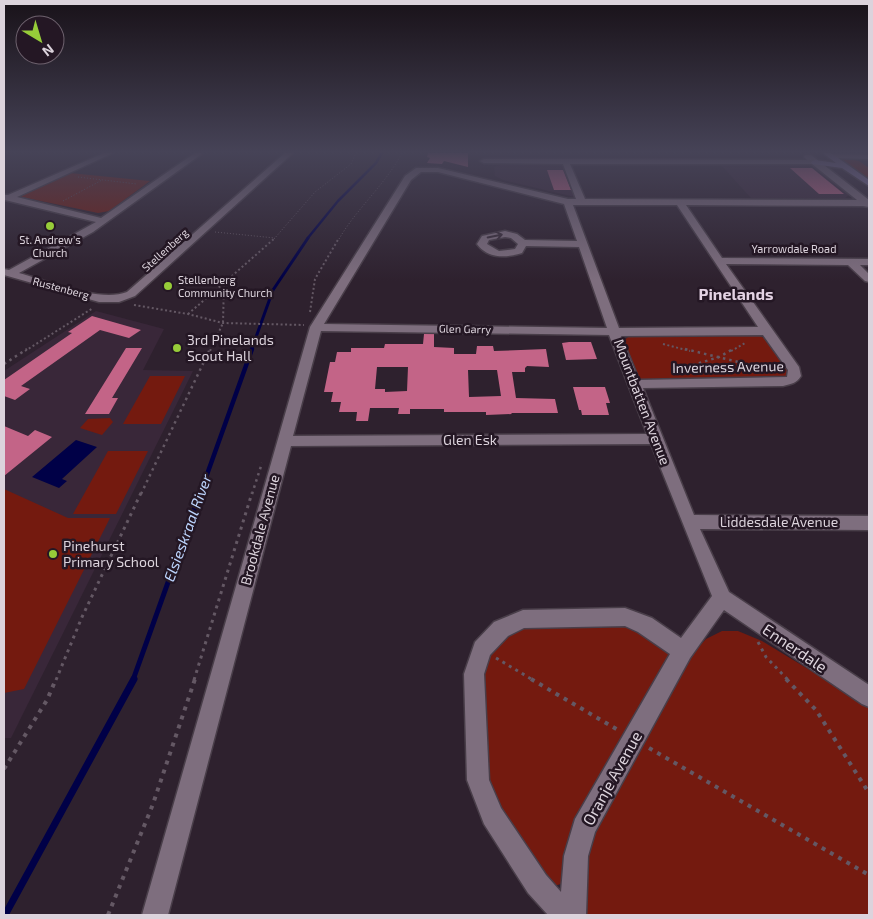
<svg xmlns="http://www.w3.org/2000/svg" width="873" height="919" viewBox="0 0 873 919" font-family="'Exo 2',sans-serif">
	<style>
		.built { fill: #392739 }
		.green { fill: #741a0f }
		.water { fill: #000047 }
		.lines { fill: none; stroke-linecap: round; stroke-linejoin: round }
		.stream-far4 { stroke: #000047; stroke-width: 2.5 }
		.stream-far3 { stroke: #000047; stroke-width: 3 }
		.stream-far2 { stroke: #000047; stroke-width: 4.5 }
		.stream-far1 { stroke: #000047; stroke-width: 5 }
		.stream { stroke: #000047; stroke-width: 7 }
		.building { fill: #c36487; fill-rule: evenodd }
		.minor-casing { stroke: #493e49; stroke-width: 3 }
		.major-casing { stroke: #493e49; stroke-width: 3 }
		.path-far4 { stroke: #645864; stroke-width: 1; stroke-dasharray: 1 2; stroke-linecap: butt }
		.path-far3 { stroke: #645864; stroke-width: 2; stroke-dasharray: 2 2.5; stroke-linecap: butt }
		.path-far2 { stroke: #645864; stroke-width: 2.5; stroke-dasharray: 2.5 4; stroke-linecap: butt }
		.path-far1 { stroke: #645864; stroke-width: 3; stroke-dasharray: 3 4.5; stroke-linecap: butt }
		.path { stroke: #645864; stroke-width: 4; stroke-dasharray: 4 5.5; stroke-linecap: butt }
		.minor { fill: #7e6e7e; fill-rule: evenodd }
		.major { fill: #8878a9; fill-rule: evenodd }
		.oneway { stroke: #3a2d3a }
		.poi-dot { fill: #97cc39; stroke: #241724; stroke-width: 2 }
		.labels { text-anchor: middle; stroke-width: 5; stroke-linejoin: round; paint-order: stroke }
		.far-poi-label { font-size: 11px; fill: #dcd3dc; stroke: #241724 }
		.far-street-label { font-size: 11px; fill: #dcd3dc; stroke: #241724 }
		.poi-label { font-size: 14px; fill: #dcd3dc; stroke: #241724; text-anchor: start }
		.street-label { font-size: 14px; fill: #dcd3dc; stroke: #241724 }
		.water-label { font-size: 15px; font-style: italic; fill: #bcd4fd; stroke: #241724 }
		.far-district-label { font-size: 16px; font-weight: bold; fill: #e4d3e4; stroke: #241724 }
		.near-street-label { font-size: 16px; fill: #dcd3dc; stroke: #241724 }
	</style>
	<rect width="100%" height="100%" fill="#2e212e"/>
	<g class="built">
		<path d="M501 165H566L579 198 503 180 495 176 494 167Z"/>
		<path d="M721 165H805L816 168 849 195 845 198H751Z"/>
		<path d="M96 311 164 329 143 370 193 371 11 738H4V371Z"/>
	</g>
	<g class="green">
		<path d="M844 158 859 161 869 168V182L840 160Z"/>
		<path d="M70 173 150 181 109 211 98 213 22 197 21 195Z"/>
		<path d="M632 334H756L770 341 791 372 781 380 645 382 635 376 623 341Z"/>
		<path d="M150 376H185L161 424H123Z"/>
		<path d="M110 418 113 422 102 435 80 428 88 419Z"/>
		<path d="M108 451H148L116 514H73Z"/>
		<path d="M4 489 68 518H110L24 689 4 693Z"/>
		<path d="M626 621 669 651V661L563 883C555 887 551 886 543 881L484 780 481 680 488 656 495 647 521 625Z"/>
		<path d="M722 631H738L762 641 869 706V915H584L583 868 593 836 693 653 706 639Z"/>
	</g>
	<path class="water" d="M76 440 97 447 62 479 67 481 59 488 32 477Z"/>
	<g class="lines">
		<path class="stream-far4" d="M307 239 338 201 376 163 382 153"/>
		<path class="stream-far3" d="M251 351 273 290 308 238"/>
		<path class="stream-far2" d="M200 494 252 349"/>
		<path class="stream-far1" d="M133 680 200 493"/>
		<path class="stream" d="M5 915 134 679"/>
	</g>
	<g class="building">
		<path d="M428 153H468V167L444 161 442 164 427 163 430 158 427 157Z"/>
		<path d="M790 168H812L844 194H819Z"/>
		<path d="M547 170H563L571 190H554Z"/>
		<path d="M92 316 141 330 129 338 100 330 21 386 30 389 15 400 4 396V380L72 333 68 332Z"/>
		<path d="M424 334H434V347L454 348V354H476L477 346H493L494 351 546 349 549 367 527 366 525 368V372H512L516 398 555 399 558 413H511L512 414 486 415V412H444V409H410V414H398L399 408H370L368 421H356L357 412H339L341 402H331L333 392H324L330 362H335L337 352H351V348H384L385 344H423ZM377 367H408L407 391 385 392V389H375ZM468 370H497L501 396 469 397Z"/>
		<path d="M569 342H591L597 359 566 360 562 343Z"/>
		<path d="M126 348H142L112 398H118L109 414H85Z"/>
		<path d="M573 387H605L610 403H606L609 415H582L581 410H579Z"/>
		<path d="M4 426 28 436 35 430 52 437 4 476Z"/>
	</g>
	<g class="lines">
		<g class="minor-casing">
			<g id="minor">
				<path d="M104 153H113L17 197 101 218 195 153H203L93 232 19 273C48 281 100 303 127 292L285 153H293L135 296 119 302H99L4 275V269L9 270 96 222 5 200 4 195H8Z"/>
				<path d="M829 154 869 155V159L832 158H829Z"/>
				<path d="M805 155H811L869 200V207L863 206 686 205 722 258 869 259V265H860L869 274V282L865 281 848 265 726 264 799 367 801 376C797 383 791 384 783 386L643 388 694 515 869 516V530L700 529 729 592 869 685V707L862 704 724 610 690 658 595 832 588 856 586 915H548L528 893 484 824 467 780 464 674 475 642 494 622 523 610 625 608 652 618 681 638 712 596 651 444 291 446 168 915H142L310 327 405 176 416 168H438L568 199H576L563 164 484 163 480 161 484 159 807 160 804 157ZM570 164H812L857 200 585 199ZM421 172H438L564 204 577 241 525 240 517 234 505 231 482 236 477 244C488 259 506 258 522 253L526 246 579 247 607 328 324 324 411 180ZM573 205H677L758 327 619 328ZM505 237 511 238 518 244 515 249 499 251 487 244 489 240ZM321 331 609 335 647 434 293 436ZM763 335 788 370 787 377 639 380 621 336ZM625 626 638 632 670 654 575 819 564 856 561 892 546 875 501 808 489 780 484 674 490 655 508 636 524 628Z"/>
			</g>
		</g>
		<g class="major-casing">
			<path id="major" d="M823 153H831L869 180V186L842 168 812 164 811 162 815 160 836 163Z"/>
		</g>
		<g class="path-far4">
			<path d="M78 177 137 184"/>
			<path d="M63 201 102 180"/>
			<path d="M215 232 275 238"/>
			<path d="M274 239 315 192 351 164 356 153"/>
			<path d="M339 239C357 208 385 185 402 153"/>
		</g>
		<g class="path-far3">
			<path d="M134 305 188 314 223 323 304 325"/>
			<path d="M310 312 315 279 339 238"/>
			<path d="M188 314 224 283"/>
			<path d="M663 344 690 351"/>
			<path d="M25 351 93 308"/>
			<path d="M210 351 223 323 224 283 275 238"/>
			<path d="M731 351 745 343"/>
		</g>
		<g class="path-far2">
			<path d="M685 349 767 369"/>
			<path d="M4 364 27 349"/>
			<path d="M674 371 719 357 733 349"/>
			<path d="M141 494 210 349"/>
			<path d="M252 494 262 463"/>
		</g>
		<g class="path-far1">
			<path d="M758 642 766 657 788 680"/>
			<path d="M496 658 533 680"/>
			<path d="M56 680 82 617 141 493"/>
			<path d="M194 680 252 493"/>
		</g>
		<g class="path">
			<path d="M531 679 618 730"/>
			<path d="M786 679 816 710 869 793"/>
			<path d="M649 748 869 875"/>
			<path d="M4 769 47 700 56 679"/>
			<path d="M108 915 153 804 195 679"/>
		</g>
		<use href="#minor" class="minor"/>
		<use href="#major" class="major"/>
	</g>
	<defs><path id="oneway-shaft" d="M-6 0H5M1.5-3L5.5 0L1.5 3" fill="none" stroke-width="1.6" stroke-linecap="round" stroke-linejoin="round" transform="scale(1.25)"/></defs>
	<use class="oneway" href="#oneway-shaft" transform="translate(495 236) rotate(-11)"/>
	<linearGradient id="sky" x2="0" y2="1"><stop stop-color="#191219"/><stop offset="0.54" stop-color="#464357"/><stop offset="1" stop-color="#464357" stop-opacity="0"/></linearGradient>
	<rect width="873" height="281" fill="url(#sky)"/>
	<g class="poi-dot">
		<circle cx="50" cy="226" r="5"/>
		<circle cx="168" cy="286" r="5"/>
		<circle cx="177" cy="348" r="5"/>
		<circle cx="53" cy="554" r="5"/>
	</g>
	<g class="labels">
		<g class="far-poi-label">
			<text x="50" y="244">St. Andrew's<tspan x="50" dy="13">Church</tspan></text>
			<text x="178" y="284" text-anchor="start">Stellenberg<tspan x="178" dy="13">Community Church</tspan></text>
		</g>
		<g class="far-street-label">
			<text x="794" y="253">Yarrowdale Road</text>
			<text transform="translate(165 250) rotate(-42)" y="4">Stellenberg</text>
			<text transform="translate(61 288) rotate(15)" y="4">Rustenberg</text>
			<text transform="translate(465 329) rotate(1)" y="4">Glen Garry</text>
		</g>
		<g class="poi-label">
			<text x="187" y="345">3rd Pinelands<tspan x="187" dy="16">Scout Hall</tspan></text>
			<text x="63" y="551">Pinehurst<tspan x="63" dy="16">Primary School</tspan></text>
		</g>
		<g class="street-label">
			<text transform="translate(728 367) rotate(-1)" y="5">Inverness Avenue</text>
			<text transform="translate(642 402) rotate(69)" y="5">Mountbatten Avenue</text>
			<text x="470" y="445">Glen Esk</text>
			<text x="779" y="527">Liddesdale Avenue</text>
			<text transform="translate(260 530) rotate(-75)" y="5">Brookdale Avenue</text>
		</g>
		<g class="water-label">
			<text transform="translate(188 528) rotate(-70)" y="5">Elsieskraal River</text>
		</g>
		<g class="far-district-label">
			<text x="736" y="300">Pinelands</text>
		</g>
		<g class="near-street-label">
			<text transform="translate(795 648) rotate(34)" y="6">Ennerdale</text>
			<text transform="translate(612 778) rotate(-61)" y="6">Oranje Avenue</text>
		</g>
	</g>
	<rect width="873" height="919" fill="none" stroke="#dcd3dc" stroke-width="10"/>
	<g transform="translate(40 40) rotate(142)"><circle r="24" fill="#241724" stroke="#6e626e"/>
	<path d="M0-4L9 19L0 12L-9 19Z" fill="#97cc39"/>
	<text y="-8" font-size="14" font-weight="bold" text-anchor="middle" fill="#dcd3dc">N</text>
	</g>
</svg>
